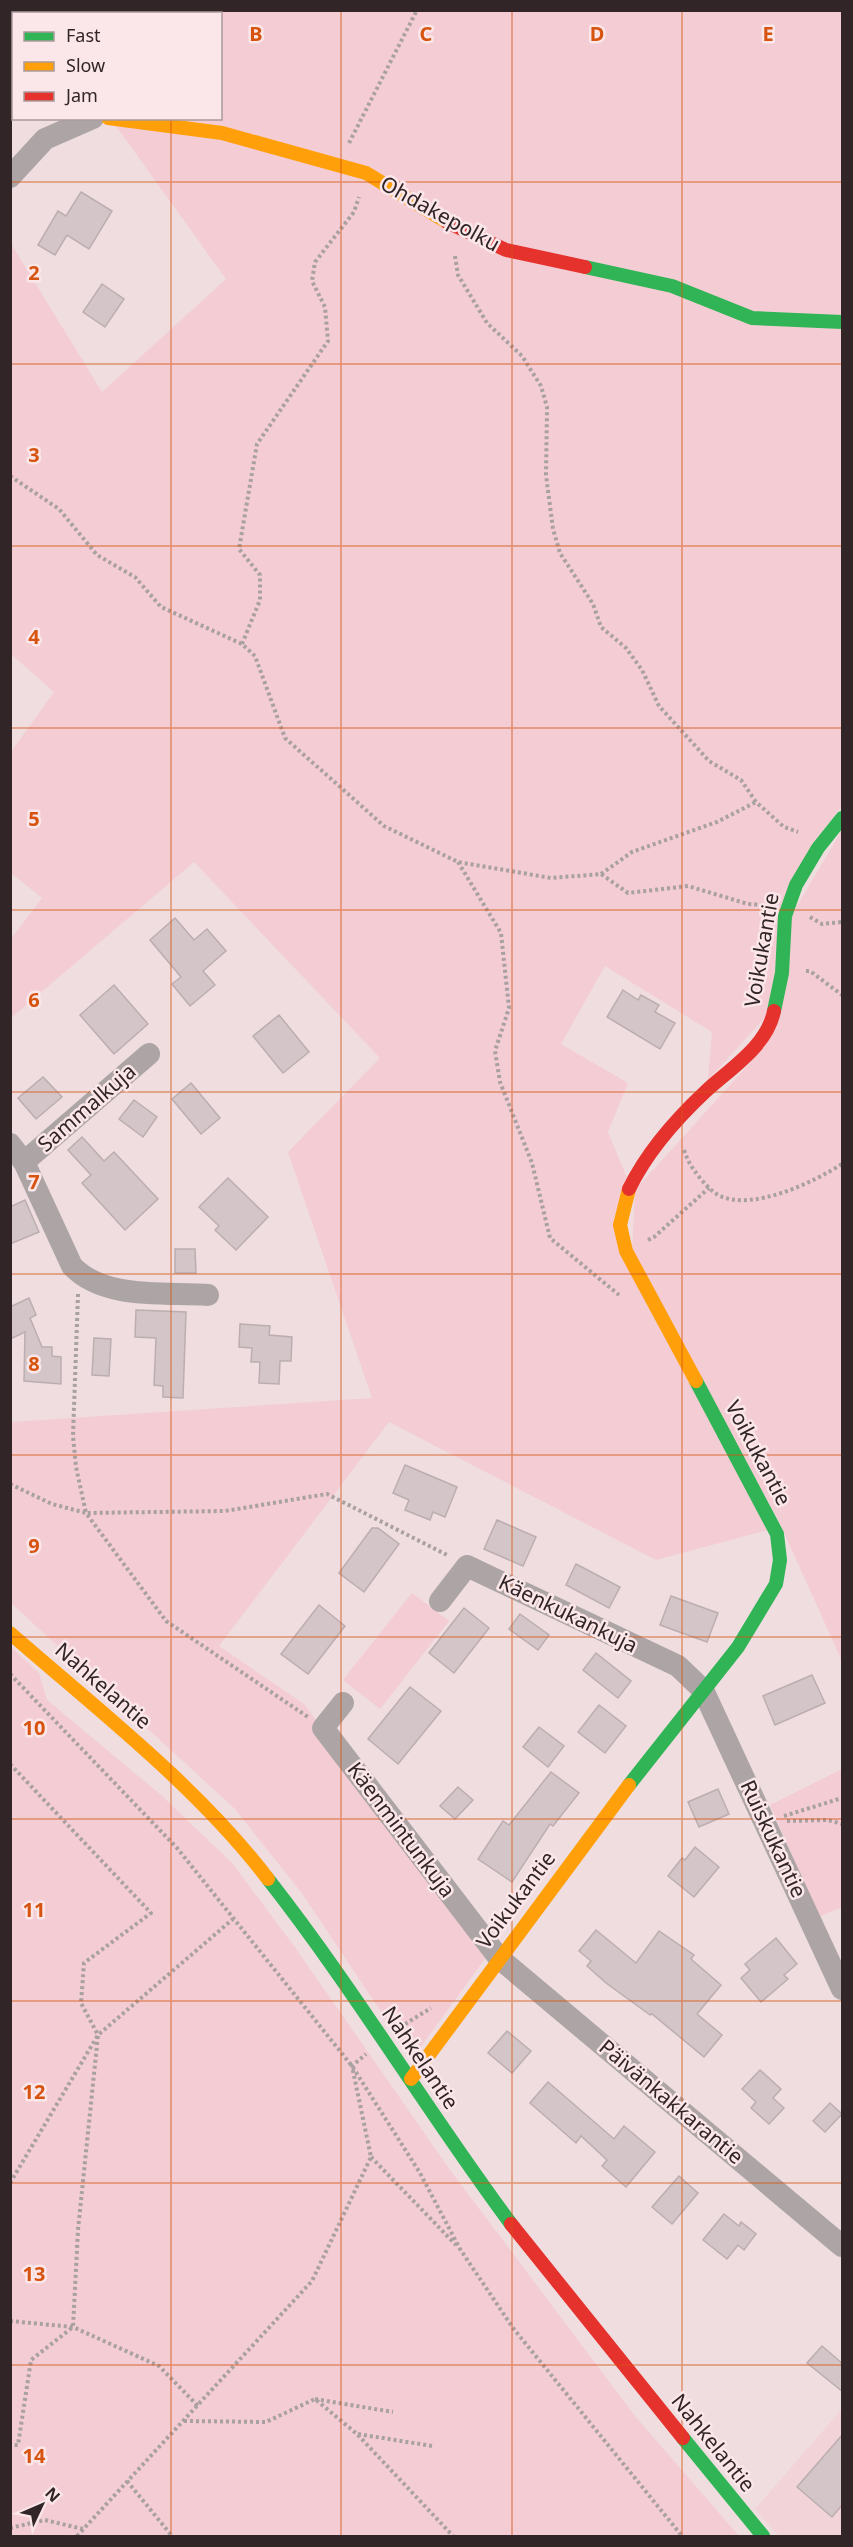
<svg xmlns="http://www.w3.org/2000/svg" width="853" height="2547" viewBox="0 0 853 2547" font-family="'Noto Sans',sans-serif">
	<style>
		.built { fill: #f2d3d8 }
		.green { fill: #f4ccd3 }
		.building { fill: #d4c6c8; stroke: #bcaeb0; stroke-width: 1.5 }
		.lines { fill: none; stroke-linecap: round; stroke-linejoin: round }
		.path { stroke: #a9a0a1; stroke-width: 4; stroke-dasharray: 3 3; stroke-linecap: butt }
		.street { stroke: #ada5a5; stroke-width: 22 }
		.fast { stroke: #30b455; stroke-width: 14 }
		.slow { stroke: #ff9f0a; stroke-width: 14 }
		.jam { stroke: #e5322d; stroke-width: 14 }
		.grid { fill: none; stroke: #d6540f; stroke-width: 1.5; stroke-opacity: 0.55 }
		.labels { text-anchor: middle; stroke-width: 5; stroke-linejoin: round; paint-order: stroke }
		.street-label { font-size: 21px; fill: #312527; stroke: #fbe6e9 }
		.grid-label { font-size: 20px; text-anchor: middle; font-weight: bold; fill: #d6540f; stroke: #fbe6e9; stroke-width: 5; stroke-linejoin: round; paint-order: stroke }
	</style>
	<rect width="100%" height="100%" fill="#efdde0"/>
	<path class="built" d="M842 2409V2536H779L755 2509Z"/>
	<g class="green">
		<path d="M161 11H842V806L812 844 768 1014 708 1080 712 1032 605 966 561 1044 628 1083 608 1132 627 1178 613 1221 768 1530 656 1560 389 1422 219 1646 304 1704 487 1956 417 2052H408L301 1892 235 1809 11 1603V1422L372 1398 288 1152 380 1058 194 862 11 1018V939L42 898 11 873V752L54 692 11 654 10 242 102 392 226 279 111 119 220 118V14L159 13Z"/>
		<path d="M842 830V1661L781 1526 632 1252 635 1190 759 1053 791 916Z"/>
		<path d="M412 1593 449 1621 380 1709 343 1680Z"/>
		<path d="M10 1646 39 1673 47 1700 162 1796 232 1863 294 1946 450 2170 635 2416 739 2536H11Z"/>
		<path d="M842 1769V1907L819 1917 770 1805Z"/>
	</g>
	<g class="building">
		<path d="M81 192 112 211 89 249 67 235 55 255 38 245 58 211 66 216Z"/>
		<path d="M102 284 124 299 105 327 83 312Z"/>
		<path d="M175 918 194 940 207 929 226 951 203 971 215 985 190 1006 172 984 181 977 150 940Z"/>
		<path d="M114 985 148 1024 114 1054 80 1015Z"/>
		<path d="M623 990 638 1000 641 995 659 1005 655 1012 675 1023 660 1049 607 1017Z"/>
		<path d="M279 1015 309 1052 283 1073 253 1036Z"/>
		<path d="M43 1077 62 1097 36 1119 18 1098Z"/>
		<path d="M191 1083 220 1118 201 1134 172 1099Z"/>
		<path d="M134 1100 157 1117 143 1137 119 1119Z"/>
		<path d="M82 1137 104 1161 114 1152 158 1199 125 1230 82 1183 91 1175 68 1150Z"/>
		<path d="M228 1178 268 1217 236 1250 215 1230 219 1226 199 1207Z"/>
		<path d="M25 1200 39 1232 10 1244V1207Z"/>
		<path d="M175 1249H195L196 1273H175Z"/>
		<path d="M29 1298 36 1315 30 1318 42 1347H52V1356L61 1357V1384L24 1381 25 1332 10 1339V1307Z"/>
		<path d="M136 1310 186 1312 183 1398 163 1397V1386L154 1385 156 1338 135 1337Z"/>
		<path d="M240 1324 270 1326 269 1335 292 1337 291 1361H280L279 1384 259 1383 260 1362H251L252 1348 239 1347Z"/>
		<path d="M94 1338 111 1339 109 1376 92 1375Z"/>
		<path d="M405 1465 457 1487 445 1517 433 1512 430 1520 405 1510 409 1500 393 1493Z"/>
		<path d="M497 1520 536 1537 523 1566 484 1549Z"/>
		<path d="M372 1528H378L399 1544 364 1592 339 1573Z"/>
		<path d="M576 1564 620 1587 609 1608 566 1585Z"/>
		<path d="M671 1596 718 1613 707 1642 660 1625Z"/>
		<path d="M319 1605 345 1626 308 1674 281 1654Z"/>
		<path d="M464 1608 489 1628 454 1673 429 1653Z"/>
		<path d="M520 1614 549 1635 538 1650 509 1629Z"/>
		<path d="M596 1653 631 1681 618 1698 583 1670Z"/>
		<path d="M812 1675 825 1703 775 1725 763 1696Z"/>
		<path d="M410 1687 441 1711 398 1764 368 1739Z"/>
		<path d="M599 1705 626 1726 605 1753 578 1732Z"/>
		<path d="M539 1727 564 1746 548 1767 523 1747Z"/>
		<path d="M551 1772 579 1793 553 1826 550 1824 512 1882 478 1859 503 1821 509 1825Z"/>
		<path d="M458 1787 473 1800 455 1819 440 1806Z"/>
		<path d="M718 1789 729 1814 699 1827 688 1802Z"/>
		<path d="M695 1847 719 1867 694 1897 668 1876 682 1858 685 1860Z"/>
		<path d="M596 1930 636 1963 659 1931 694 1955 691 1959 721 1985 697 2014 722 2035 704 2057 652 2014 650 2015 606 1983 587 1966 591 1961 579 1951Z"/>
		<path d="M776 1938 797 1964 784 1975 788 1979 761 2002 741 1978 750 1970 745 1964Z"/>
		<path d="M507 2031 531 2051 512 2073 488 2053Z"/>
		<path d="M760 2070 781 2089 773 2098 784 2108 769 2124 751 2108 756 2102 742 2089Z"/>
		<path d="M548 2082 614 2139 624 2126 655 2152 626 2187 602 2166 607 2160 581 2136 576 2143 530 2103Z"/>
		<path d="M830 2103 842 2114 825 2132 813 2121Z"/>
		<path d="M679 2176 698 2193 672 2224 652 2207Z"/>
		<path d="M724 2214 739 2226 741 2222 756 2234 744 2250 738 2245 727 2259 703 2240Z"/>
		<path d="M822 2346 843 2364V2392L807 2363Z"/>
		<path d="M843 2434V2504L832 2517 797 2487Z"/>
	</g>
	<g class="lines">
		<g class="path">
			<path d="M349 143 417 10"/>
			<path d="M455 256 458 275 487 323 522 356 541 386 547 407 546 475 553 529 560 553 593 604 601 627 626 648 642 670 659 706 709 761 741 780 756 802 784 827 798 832"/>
			<path d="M10 476 59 509 97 555 135 577 161 607 242 644 255 656 285 738 384 826 458 862 551 878 601 874 628 893 688 886 748 904 763 905"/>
			<path d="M242 644 260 600V575L239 549 257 444 328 341 325 307 312 281 315 262 354 212 359 197"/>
			<path d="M458 862 501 933 509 1008 495 1051 500 1082 532 1163 550 1238 619 1295"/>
			<path d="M601 874 632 852 717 822 756 802"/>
			<path d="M810 917 822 924 842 922"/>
			<path d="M806 971H810L842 995"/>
			<path d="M684 1150C688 1162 692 1168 700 1178 706 1185 712 1192 720 1196 754 1211 814 1182 842 1164"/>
			<path d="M648 1240 654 1237 709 1188"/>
			<path d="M78 1294 73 1436 76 1467 86 1513 225 1511 327 1494 449 1556"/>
			<path d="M10 1484 52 1504 86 1513 166 1621 308 1717"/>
			<path d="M10 1674 177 1848 352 2066 420 2173 460 2249 513 2328 682 2536"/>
			<path d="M10 1764 151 1913 84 1963 81 2003 98 2035 78 2230 73 2327 31 2360 18 2445H10"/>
			<path d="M784 1816 842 1798"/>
			<path d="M787 1821 828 1820 842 1824"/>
			<path d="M405 2024 431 2008"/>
			<path d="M371 2157 456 2245"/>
			<path d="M10 2183 98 2035 233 1919"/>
			<path d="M10 2321 73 2327 159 2366 198 2406"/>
			<path d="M315 2399 393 2412"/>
			<path d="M184 2421 266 2422 315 2399 357 2434 453 2536"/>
			<path d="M358 2434 432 2446"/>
			<path d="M127 2481 172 2536"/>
			<path d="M10 2528 45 2520 83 2529"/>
			<path d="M77 2536 312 2281 371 2157 352 2066 366 2054"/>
		</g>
		<g class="street">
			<path d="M10 177 45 139 93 118"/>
			<path d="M10 1144 24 1162 72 1266C104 1300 165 1292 208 1295"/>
			<path d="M24 1162 149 1054"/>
			<path d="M440 1601 467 1566 678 1666 703 1690 842 1989"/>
			<path d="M343 1703 323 1728 499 1958 842 2246"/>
		</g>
		<g class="fast">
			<path d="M585 267 672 286 752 318 842 322"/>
			<path d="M774 1011 782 973 785 916 796 885 818 848 842 818"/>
			<path d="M629 1785 738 1647 776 1584 780 1560 777 1534 696 1381"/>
			<path d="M268 1879C355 1990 427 2111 511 2224"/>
			<path d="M683 2438 763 2536"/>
		</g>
		<g class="slow">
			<path d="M108 118 222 133 366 173 447 222"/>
			<path d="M629 1189 620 1225 626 1251 696 1381"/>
			<path d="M10 1633C98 1710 197 1786 268 1879"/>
			<path d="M411 2079 629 1785"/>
		</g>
		<g class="jam">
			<path d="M447 222 506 250 585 267"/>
			<path d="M629 1189C647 1152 676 1119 706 1091 731 1068 767 1046 774 1011"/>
			<path d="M511 2224 683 2438"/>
		</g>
	</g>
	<path class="grid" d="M171 10V14M341 10V2536M512 10V2536M682 10V2536M171 118V2536M10 182H842M10 364H842M10 546H842M10 728H842M10 910H842M10 1092H842M10 1274H842M10 1455H842M10 1637H842M10 1819H842M10 2001H842M10 2183H842M10 2365H842"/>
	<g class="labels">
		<g class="street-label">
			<text transform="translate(440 214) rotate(29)" y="7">Ohdakepolku</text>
			<text transform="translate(762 950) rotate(-80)" y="7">Voikukantie</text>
			<text transform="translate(87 1108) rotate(-41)" y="7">Sammalkuja</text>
			<text transform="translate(758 1453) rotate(62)" y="7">Voikukantie</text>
			<text transform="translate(568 1614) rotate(26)" y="7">Käenkukankuja</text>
			<text transform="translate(103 1686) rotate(41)" y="7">Nahkelantie</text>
			<text transform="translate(401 1830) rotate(53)" y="7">Käenmintunkuja</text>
			<text transform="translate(773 1839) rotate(65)" y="7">Ruiskukantie</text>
			<text transform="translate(516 1900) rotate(-53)" y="7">Voikukantie</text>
			<text transform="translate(420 2058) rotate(56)" y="7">Nahkelantie</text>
			<text transform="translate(671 2102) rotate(40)" y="7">Päivänkakkarantie</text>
			<text transform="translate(713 2443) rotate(51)" y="7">Nahkelantie</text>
		</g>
	</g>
	<g class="grid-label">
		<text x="256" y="41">B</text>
		<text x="426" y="41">C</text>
		<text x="597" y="41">D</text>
		<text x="768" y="41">E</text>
		<text x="34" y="280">2</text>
		<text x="34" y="462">3</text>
		<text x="34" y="644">4</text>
		<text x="34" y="826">5</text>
		<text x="34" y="1007">6</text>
		<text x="34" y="1189">7</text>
		<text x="34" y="1371">8</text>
		<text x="34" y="1553">9</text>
		<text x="34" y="1735">10</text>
		<text x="34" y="1917">11</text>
		<text x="34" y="2099">12</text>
		<text x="34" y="2281">13</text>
		<text x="34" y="2463">14</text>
	</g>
	<rect width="853" height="2547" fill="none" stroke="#312527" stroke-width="24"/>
	<rect x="12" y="12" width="210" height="108" fill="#fbe6e9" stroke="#aa999b" stroke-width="1.5"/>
	<rect x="24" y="32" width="30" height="9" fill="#30b455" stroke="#aa999b" stroke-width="1.5"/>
	<text x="66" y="42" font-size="18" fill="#312527">Fast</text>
	<rect x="24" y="62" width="30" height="9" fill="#ff9f0a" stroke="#aa999b" stroke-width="1.5"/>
	<text x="66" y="72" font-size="18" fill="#312527">Slow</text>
	<rect x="24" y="92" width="30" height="9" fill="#e5322d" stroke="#aa999b" stroke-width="1.5"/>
	<text x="66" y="102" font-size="18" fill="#312527">Jam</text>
	<g transform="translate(42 2505) rotate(46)" stroke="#fbe6e9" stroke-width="4.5" paint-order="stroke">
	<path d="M0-4.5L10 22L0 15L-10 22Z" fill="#312527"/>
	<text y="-9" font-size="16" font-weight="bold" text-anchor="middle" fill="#312527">N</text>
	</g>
</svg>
